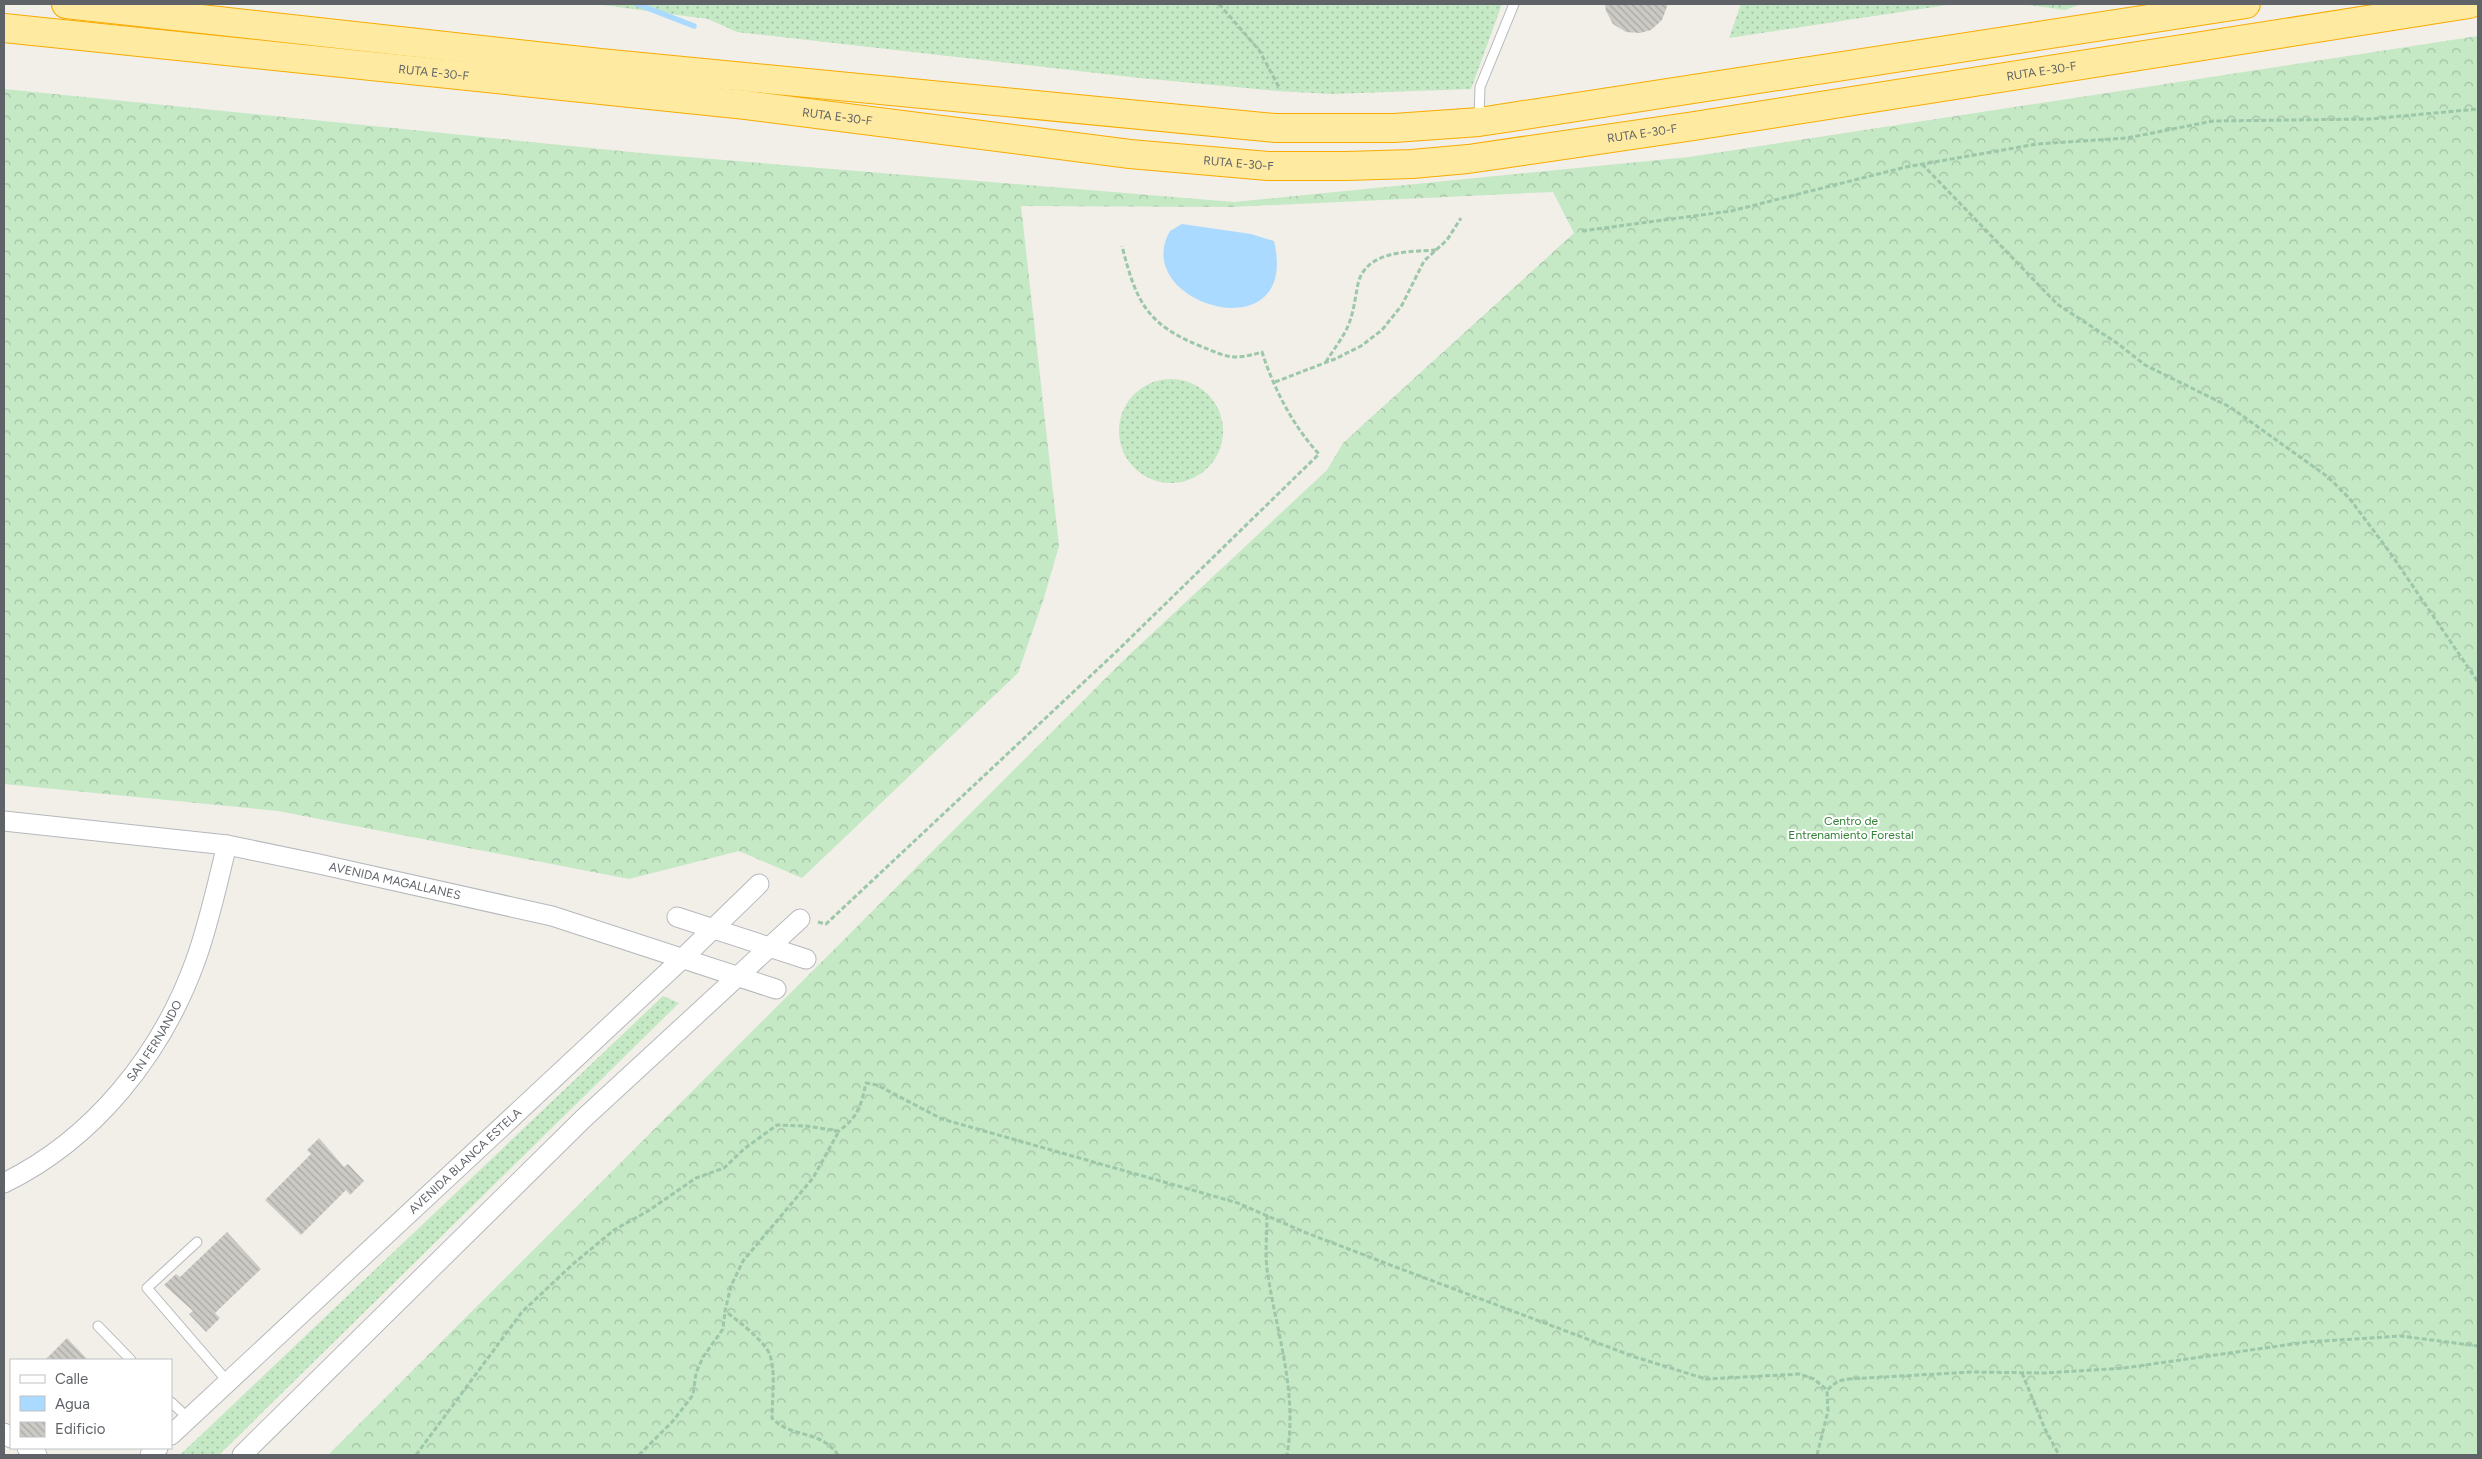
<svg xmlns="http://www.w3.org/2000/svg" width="2482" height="1459" viewBox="0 0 2482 1459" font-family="Figtree,sans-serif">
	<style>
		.grass { fill: url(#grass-dots) }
		.forest { fill: url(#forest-crowns) }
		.water { fill: #aadaff }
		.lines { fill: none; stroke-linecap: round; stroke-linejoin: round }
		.stream { stroke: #aadaff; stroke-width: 5.5 }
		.building { fill: url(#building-back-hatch) }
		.service-casing { stroke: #b5b8bc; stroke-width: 11 }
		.minor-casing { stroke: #b5b8bc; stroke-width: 21 }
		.trunk-casing { stroke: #f9ab00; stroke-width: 30 }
		.path { stroke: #9cc7a9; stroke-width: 3; stroke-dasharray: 5 2.5; stroke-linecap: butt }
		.service { stroke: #fff; stroke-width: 9 }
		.minor { stroke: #fff; stroke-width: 19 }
		.trunk { stroke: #feeaa1; stroke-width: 28 }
		.labels { text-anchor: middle; stroke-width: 4; stroke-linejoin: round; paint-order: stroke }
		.street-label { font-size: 12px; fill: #5f6368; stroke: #fff }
		.park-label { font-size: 12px; fill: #348238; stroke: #fff }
	</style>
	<defs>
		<pattern id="grass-dots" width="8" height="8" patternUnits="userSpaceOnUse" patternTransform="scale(1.25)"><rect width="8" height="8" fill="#c5e8c5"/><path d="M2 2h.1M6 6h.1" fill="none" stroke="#a3c0a4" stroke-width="1.8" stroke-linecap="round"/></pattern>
		<pattern id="forest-crowns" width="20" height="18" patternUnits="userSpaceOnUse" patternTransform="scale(1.25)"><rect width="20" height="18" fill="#c5e8c5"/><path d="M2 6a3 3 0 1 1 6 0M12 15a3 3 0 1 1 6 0" fill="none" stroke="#a3c0a4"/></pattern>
		<pattern id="building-back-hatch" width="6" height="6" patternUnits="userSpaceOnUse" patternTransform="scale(1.25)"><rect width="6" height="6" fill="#cccac5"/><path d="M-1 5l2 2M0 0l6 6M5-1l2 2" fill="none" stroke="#a9a8a4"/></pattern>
	</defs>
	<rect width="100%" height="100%" fill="#f1efe8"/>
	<g class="grass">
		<path d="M595 4H1502L1471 89 1331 94 1278 91 1140 78 737 32 708 19Z"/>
		<path d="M1741 4H1954L1729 38Z"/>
		<circle cx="1171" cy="431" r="52"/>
		<path d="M663 996 679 1003 219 1455H180Z"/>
	</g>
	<g class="forest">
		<path d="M2022 4H2081L2065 10Z"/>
		<path d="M2478 36V1455H328L1128 656 1327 470 1343 443 1574 233 1553 192 1231 207 1021 206 1059 546 1043 601 1018 673 802 878 739 851 629 879 278 811 4 784V89L651 154 1234 202 1689 157Z"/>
	</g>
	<path class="water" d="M1182 224 1251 234 1274 241C1301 355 1128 304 1170 231Z"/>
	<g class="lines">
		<path class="stream" d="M637 4 694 26"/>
	</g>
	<g class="building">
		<path d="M1605 4H1668L1662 20 1651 30 1640 33 1626 32 1613 24 1606 11Z"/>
		<path d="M319 1138 344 1167 348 1164 364 1181 350 1195 346 1190 301 1235 265 1200 311 1154 307 1150Z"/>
		<path d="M227 1232 261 1269 215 1313 220 1318 206 1332 189 1314 193 1311 164 1285 176 1274 180 1277Z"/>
		<path d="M67 1338 88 1360H45Z"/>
	</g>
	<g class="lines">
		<g class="service-casing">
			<g id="service">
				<path d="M1479 119 1480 87 1514 4"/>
				<path d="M197 1242 147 1288 228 1382"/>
				<path d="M98 1326 131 1360"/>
				<path d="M171 1402 189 1419"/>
			</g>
		</g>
		<g class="minor-casing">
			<g id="minor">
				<path id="s1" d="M4 821 227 845 319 864 552 916 776 989"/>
				<path d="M677 917 806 959"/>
				<path id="s2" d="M4 1183C94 1139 161 1055 195 962 209 924 217 884 227 845"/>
				<path d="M4 1433 11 1438"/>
				<path id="s3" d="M171 1435 683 958 759 884"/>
				<path d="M27 1448 37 1455"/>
				<path d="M150 1455 158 1448"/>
				<path d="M242 1455 583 1119 800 919"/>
			</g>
		</g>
		<g class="trunk-casing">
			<g id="trunk">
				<path d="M66 4 600 63 1275 128H1394L1479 122 2246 4"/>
				<path id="s4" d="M4 28 746 105 1130 154 1268 166H1346L1412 164 1468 159 1694 126 2469 4"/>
			</g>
		</g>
		<g class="path">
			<path d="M1219 4 1259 50 1280 89"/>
			<path d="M1922 164 2057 304 2117 343 2145 365 2230 407 2328 477 2349 498 2391 554 2478 682"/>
			<path d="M1582 231 1731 211 1906 167 2037 144 2127 138 2213 121 2370 119 2478 109"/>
			<path d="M1326 362C1333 350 1343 338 1348 326 1354 312 1355 298 1358 284 1366 250 1408 252 1436 250"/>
			<path d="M1275 382 1335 359 1361 346 1382 330 1402 305 1424 261 1447 240 1461 218"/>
			<path d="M818 922 826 924 1116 652 1319 454C1293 426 1274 389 1262 352 1232 361 1228 357 1200 346 1146 324 1136 301 1122 246"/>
			<path d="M1267 1215C1267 1233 1265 1252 1267 1269 1276 1332 1298 1391 1287 1455"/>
			<path d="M2022 1373 2045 1429 2059 1455"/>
			<path d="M416 1455 522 1312 573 1264 614 1230 648 1211 696 1178 724 1168 744 1149 777 1125 806 1126 839 1131C858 1117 861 1106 866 1083L877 1085 942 1119 1238 1203 1304 1232 1393 1266 1635 1357 1706 1379 1800 1374 1814 1379 1827 1390 1838 1381 1848 1379 1972 1372 2046 1373 2124 1368 2307 1342 2401 1336 2478 1346"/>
			<path d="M639 1455 673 1421 693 1395 696 1373 703 1357 723 1329 725 1311"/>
			<path d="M838 1455C820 1429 792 1439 772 1418 772 1398 776 1374 770 1355 765 1341 737 1320 725 1311L731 1286 743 1261 813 1178 839 1131"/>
			<path d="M1817 1455 1828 1411 1827 1390"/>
		</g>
		<use href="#service" class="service"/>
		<use href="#minor" class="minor"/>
		<use href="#trunk" class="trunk"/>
	</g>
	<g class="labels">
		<g class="street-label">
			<text dy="4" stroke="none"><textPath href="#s4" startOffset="2052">RUTA E-30-F</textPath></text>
			<text dy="4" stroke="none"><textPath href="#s4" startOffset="432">RUTA E-30-F</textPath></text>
			<text dy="4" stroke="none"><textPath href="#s4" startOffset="838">RUTA E-30-F</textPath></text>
			<text dy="4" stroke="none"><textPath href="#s4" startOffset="1648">RUTA E-30-F</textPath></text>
			<text dy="4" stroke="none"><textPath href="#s4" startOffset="1242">RUTA E-30-F</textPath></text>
			<text dy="4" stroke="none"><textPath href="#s1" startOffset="396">AVENIDA MAGALLANES</textPath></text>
			<text dy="4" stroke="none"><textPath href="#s2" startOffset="210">SAN FERNANDO</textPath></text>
			<text dy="4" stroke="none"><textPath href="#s3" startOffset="402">AVENIDA BLANCA ESTELA</textPath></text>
		</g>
		<g class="park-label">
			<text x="1851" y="825">Centro de<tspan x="1851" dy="14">Entrenamiento Forestal</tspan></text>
		</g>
	</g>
	<rect width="2482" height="1459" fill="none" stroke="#5f6368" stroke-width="10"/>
	<rect x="10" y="1359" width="162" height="90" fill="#ffffff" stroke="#bfc1c3"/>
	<rect x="20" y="1375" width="25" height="8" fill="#ffffff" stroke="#bfc1c3"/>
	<text x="55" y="1384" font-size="15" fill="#5f6368">Calle</text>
	<rect x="20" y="1396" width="25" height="15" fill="#aadaff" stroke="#bfc1c3"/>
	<text x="55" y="1409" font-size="15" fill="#5f6368">Agua</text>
	<rect x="20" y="1422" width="25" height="15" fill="url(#building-back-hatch)" stroke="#bfc1c3"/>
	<text x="55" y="1434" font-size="15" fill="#5f6368">Edificio</text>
</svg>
